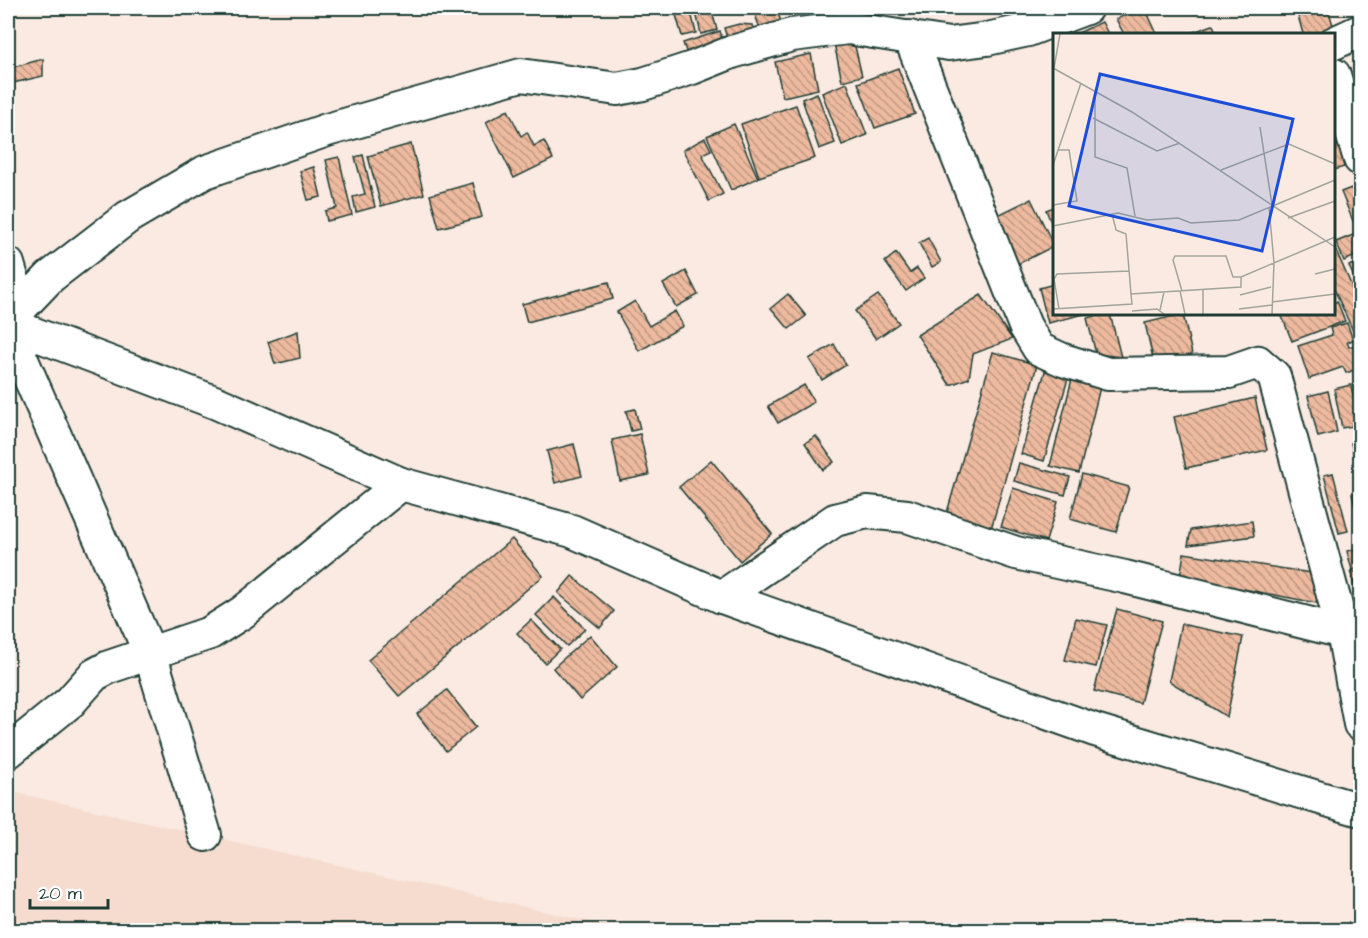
<svg xmlns="http://www.w3.org/2000/svg" width="1368" height="938" viewBox="0 0 1368 938" font-family="'Architects Daughter',sans-serif">
	<style>
		.built { fill: #f6dcce }
		.building { fill: url(#building-back-hatch); stroke: #1f3d34; stroke-width: 1.5 }
		.lines { fill: none; stroke-linecap: round; stroke-linejoin: round }
		.street-casing { stroke: #1f3d34; stroke-width: 36 }
		.street { stroke: #fff; stroke-width: 32 }
		.inset-road { fill: none; stroke: #a2a59c; stroke-width: 1.5 }
		.view { fill: #1d4ed8; fill-opacity: 0.15; stroke: #1d4ed8; stroke-width: 3 }
		.inset-edge { fill: none; stroke: #1f3d34; stroke-width: 3 }
	</style>
	<defs>
		<pattern id="building-back-hatch" width="6" height="6" patternUnits="userSpaceOnUse" patternTransform="scale(1.5)"><rect width="6" height="6" fill="#eeba9f"/><path d="M-1 5l2 2M0 0l6 6M5-1l2 2" fill="none" stroke="#c09882"/></pattern>
	</defs>
	<rect width="100%" height="100%" fill="#faeae2"/>
	<filter id="ink" filterUnits="userSpaceOnUse"><feTurbulence type="fractalNoise" baseFrequency=".0167" numOctaves="2"/><feDisplacementMap in="SourceGraphic" scale="12" xChannelSelector="R" yChannelSelector="G"/><feConvolveMatrix kernelMatrix="1 2 1 2 8 2 1 2 1" color-interpolation-filters="sRGB"/></filter>
	<g filter="url(#ink)">
		<path class="built" d="M8 791 627 930H8Z"/>
		<g class="building">
			<path d="M674 8H690L696 33 682 36Z"/>
			<path d="M695 8H711L717 30 701 34Z"/>
			<path d="M777 8 781 23 760 29 755 14Z"/>
			<path d="M1142 8H1145L1157 34H1124L1116 19Z"/>
			<path d="M1296 8H1328L1334 29 1313 34H1303Z"/>
			<path d="M1102 22 1108 34H1076Z"/>
			<path d="M739 24 752 25 754 33 729 44 724 28Z"/>
			<path d="M1213 25 1217 34H1188Z"/>
			<path d="M720 31 723 42 687 54 683 43Z"/>
			<path d="M853 38 862 76 842 81 834 43Z"/>
			<path d="M811 54 818 89 783 97 775 62Z"/>
			<path d="M43 59V76L13 83 10 68Z"/>
			<path d="M898 68 915 114 875 128 858 83Z"/>
			<path d="M847 83 867 135 842 145 822 93Z"/>
			<path d="M817 93 835 143 819 149 802 99Z"/>
			<path d="M796 105 815 158 759 177 741 124Z"/>
			<path d="M508 110 521 136 527 132 534 146 544 141 553 159 514 178 486 122Z"/>
			<path d="M734 124 758 178 731 190 707 136Z"/>
			<path d="M705 138 711 150 702 154 723 194 709 201 683 150Z"/>
			<path d="M411 144 424 194 381 206 368 156Z"/>
			<path d="M1339 145 1344 167 1334 170V147Z"/>
			<path d="M363 155 375 207 356 212 353 197 365 194 355 157Z"/>
			<path d="M339 157 352 215 327 221 325 211 337 208 326 160Z"/>
			<path d="M314 167 321 197 308 200 300 171Z"/>
			<path d="M473 183 482 217 439 228 430 195Z"/>
			<path d="M1354 187 1360 203V254L1344 261 1336 242 1358 233 1341 192Z"/>
			<path d="M1031 199 1054 246 1018 264 994 217Z"/>
			<path d="M1054 207V226L1053 227 1046 210Z"/>
			<path d="M928 238 941 262 932 267 919 243Z"/>
			<path d="M1334 246 1360 305V343L1359 344 1334 289Z"/>
			<path d="M896 253 910 273 917 268 924 278 906 291 885 262Z"/>
			<path d="M1360 261V292L1349 266Z"/>
			<path d="M686 271 698 295 676 307 663 284Z"/>
			<path d="M609 282 613 299 527 322 522 304Z"/>
			<path d="M1054 284V314H1084L1048 323 1039 288Z"/>
			<path d="M788 294 806 316 789 329 771 308Z"/>
			<path d="M878 295 899 323 876 339 855 311Z"/>
			<path d="M981 295 1012 339 973 354 969 378 950 385 917 335Z"/>
			<path d="M635 301 649 326 675 311 683 326 639 351 617 312Z"/>
			<path d="M1337 301 1345 321 1292 341 1281 314H1334V303Z"/>
			<path d="M1104 314H1110L1121 357 1096 354 1087 318Z"/>
			<path d="M1183 314 1192 354 1154 363 1145 323Z"/>
			<path d="M1347 323 1353 340 1347 342 1349 347 1357 344 1360 355V368L1346 373 1343 367 1309 379 1298 346 1332 335 1330 328Z"/>
			<path d="M298 331 300 358 275 364 268 342Z"/>
			<path d="M834 344 846 365 822 380 809 359Z"/>
			<path d="M993 352 1037 365 991 529 946 516Z"/>
			<path d="M1046 368 1069 375 1044 461 1021 454Z"/>
			<path d="M1073 375 1101 383 1079 473 1050 466Z"/>
			<path d="M1360 382V404L1354 384Z"/>
			<path d="M804 385 814 402 778 423 768 406Z"/>
			<path d="M1351 385 1359 425 1342 428 1334 389Z"/>
			<path d="M1328 391 1337 432 1318 437 1308 396Z"/>
			<path d="M1255 398 1267 450 1186 468 1174 417Z"/>
			<path d="M635 409 640 429 631 431 626 411Z"/>
			<path d="M640 434 649 475 620 481 612 440Z"/>
			<path d="M816 436 834 462 823 470 805 443Z"/>
			<path d="M1360 441V481L1351 443Z"/>
			<path d="M574 444 582 476 555 483 547 451Z"/>
			<path d="M711 460 772 534 740 561 679 487Z"/>
			<path d="M1019 463 1070 477 1065 495 1014 481Z"/>
			<path d="M1333 473 1348 531 1339 533 1324 475Z"/>
			<path d="M1082 474 1129 487 1116 532 1070 519Z"/>
			<path d="M1013 488 1058 502 1046 541 1001 527Z"/>
			<path d="M1360 492V528L1352 494Z"/>
			<path d="M1252 521 1254 536 1188 545 1191 530Z"/>
			<path d="M512 539 543 576 399 696 368 660Z"/>
			<path d="M1357 549 1360 568 1352 570 1347 551Z"/>
			<path d="M1184 553 1317 574 1327 605 1180 577Z"/>
			<path d="M1360 570V599L1357 600 1351 573Z"/>
			<path d="M572 576 614 611 600 628 558 593Z"/>
			<path d="M554 597 585 629 567 646 536 615Z"/>
			<path d="M1117 609 1162 621 1140 703 1094 691Z"/>
			<path d="M1076 618 1107 625 1096 667 1065 660Z"/>
			<path d="M531 620 560 649 545 663 517 633Z"/>
			<path d="M1181 624 1243 637 1227 717 1169 681Z"/>
			<path d="M590 635 617 667 580 700 553 668Z"/>
			<path d="M447 690 476 727 446 751 417 714Z"/>
		</g>
		<g class="lines">
			<g class="street-casing">
				<g id="street">
					<path d="M910 37 1025 326 1039 349 1063 360 1108 374 1229 372 1258 362 1274 376 1343 632 1360 724"/>
					<path d="M1334 43 1360 31"/>
					<path d="M1334 75 1360 159"/>
					<path d="M8 264 21 308"/>
					<path d="M8 321 50 277 128 217 205 172 327 130 521 75 617 89 643 84 692 68 732 52 792 35 848 28 949 44 987 39 1028 30 1086 8"/>
					<path d="M8 324 217 403 401 484 572 531 722 597 1095 730 1360 810"/>
					<path d="M8 328 150 653 205 835"/>
					<path d="M722 597 835 520 867 512 907 516 1016 553 1125 577 1343 632"/>
					<path d="M8 752 70 702 94 675 109 667 210 633 243 612 401 484"/>
				</g>
			</g>
			<use href="#street" class="street"/>
		</g>
	</g>
	<g transform="translate(1053 33)">
		<rect width="282" height="282" fill="#faeae2"/>
		<path class="inset-road" d="M0 35 79 79 282 214M1 35 7 1M42 58V124L74 135 82 183M40 85 104 118 127 110M207 94 219 172M0 132 28 50M168 137 236 111 282 131M0 172 24 168 16 117H5M216 174 221 230 219 281M59 181 63 197 73 201 78 261M235 185 282 168M0 193 65 180 94 187 125 185 138 190 186 187 282 147M262 241 282 236M150 257V281M127 258 132 281M129 258 120 227 122 223H173L180 244H188M187 262 218 254M219 269 282 261M0 276 79 271 78 261 188 254V244L282 204M6 276 1 246 4 241 76 238M186 276 219 272M107 277 111 259M79 278 104 276 111 281"/>
		<path class="view" d="M47 41 240 86 209 218 16 173Z"/>
		<rect width="282" height="282" class="inset-edge"/>
	</g>
	<rect width="1368" height="938" fill="none" stroke="#fff" stroke-width="30"/>
	<rect x="15" y="15" width="1338" height="908" fill="none" stroke="#1f3d34" stroke-width="2" filter="url(#ink)"/>
	<path d="M30 899v9h78v-9" fill="none" stroke="#1f3d34" stroke-width="3"/>
	<text x="39" y="899" font-size="18" fill="#1f3d34" stroke="#ffffff" stroke-width="4.5" paint-order="stroke">20 m</text>
</svg>
